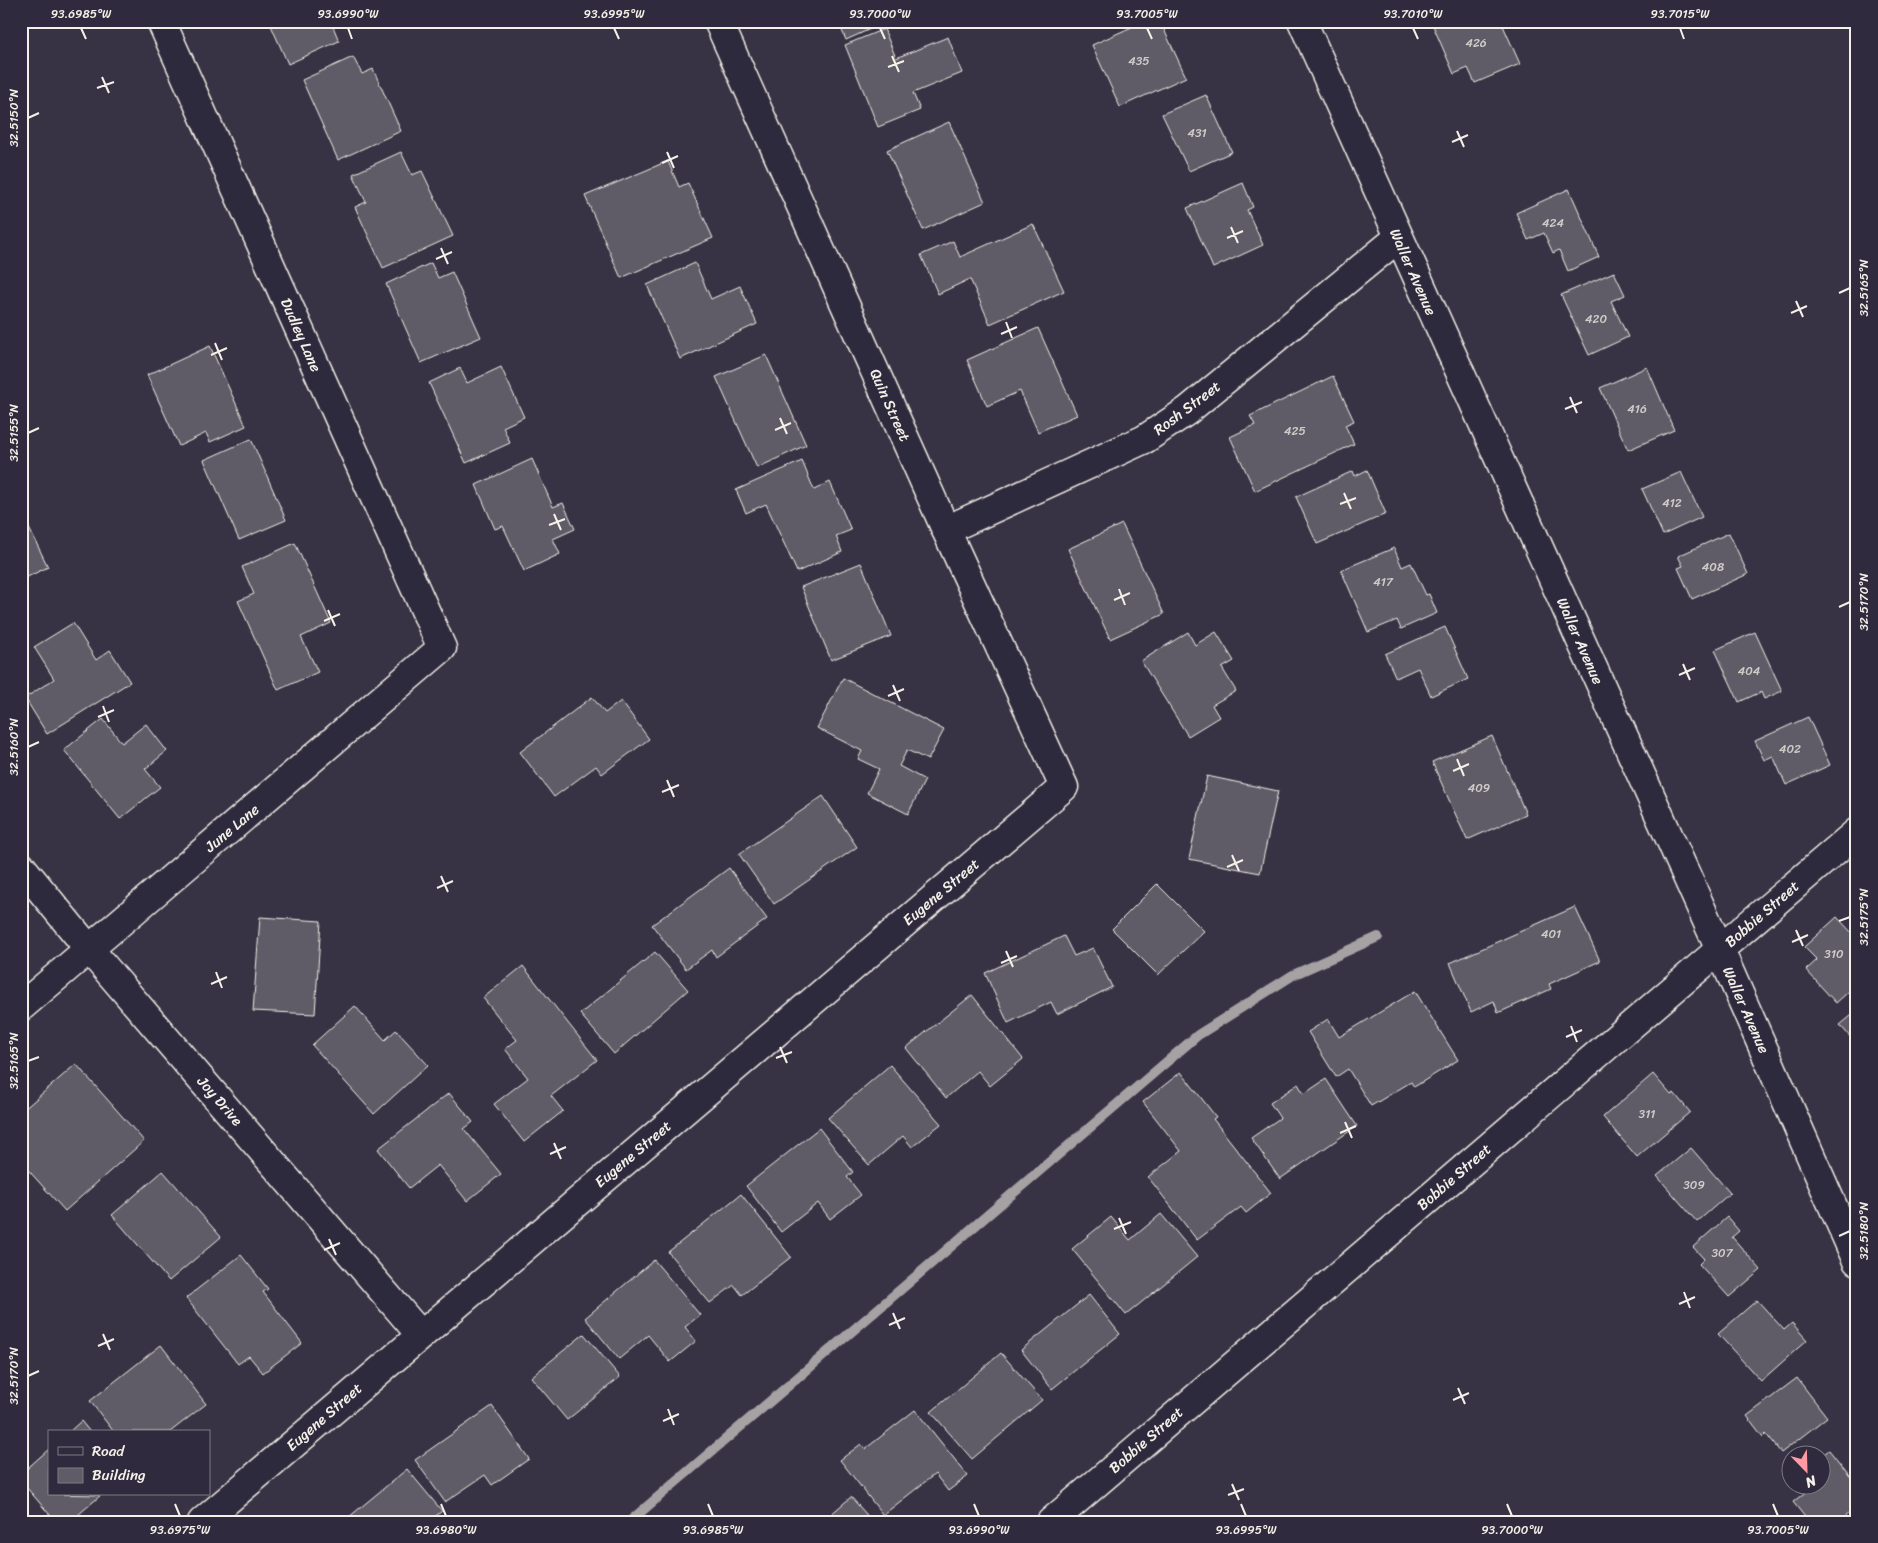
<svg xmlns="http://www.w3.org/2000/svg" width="1878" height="1543" viewBox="0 0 1878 1543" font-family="Sriracha,sans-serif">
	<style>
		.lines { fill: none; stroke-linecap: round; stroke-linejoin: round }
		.stream { stroke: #a6a2a4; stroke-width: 10 }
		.building { fill: #5f5c67; stroke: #f4f1e8 }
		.minor-casing { stroke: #f4f1e8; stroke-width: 31 }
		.minor { stroke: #2f2a3d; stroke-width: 28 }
		.ticks { fill: none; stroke: #f4f1e8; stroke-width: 2 }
		.labels { text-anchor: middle; stroke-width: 4.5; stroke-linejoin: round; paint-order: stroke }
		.number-label { font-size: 12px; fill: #cfccc8 }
		.street-label { font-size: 15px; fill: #f4f1e8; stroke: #2f2a3d }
		.neatline { fill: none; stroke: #f4f1e8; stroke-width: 2 }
		.ticks-label { font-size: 12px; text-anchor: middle; fill: #f4f1e8 }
	</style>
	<rect width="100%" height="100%" fill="#373244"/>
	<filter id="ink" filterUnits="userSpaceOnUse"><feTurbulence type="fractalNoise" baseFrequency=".02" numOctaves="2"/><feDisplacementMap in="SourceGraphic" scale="10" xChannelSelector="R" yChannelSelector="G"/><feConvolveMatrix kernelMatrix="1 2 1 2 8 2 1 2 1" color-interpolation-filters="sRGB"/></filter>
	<g filter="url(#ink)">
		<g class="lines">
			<path class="stream" d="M629 1522 1198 1035 1293 975 1378 937"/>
		</g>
		<g class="building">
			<path d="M269 21H338L332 24 339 41 288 64Z"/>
			<path d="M838 21H888L846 40Z"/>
			<path d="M1145 21H1160L1186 77 1120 107 1092 45Z"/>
			<path d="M1431 21H1501L1520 64 1475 83 1468 68 1454 74Z"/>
			<path d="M884 29 896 58 948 37 962 73 913 93 920 110 878 127 845 45Z"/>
			<path d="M353 57 362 74 373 69 401 131 338 160 302 80Z"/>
			<path d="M1206 95 1232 152 1189 171 1162 114Z"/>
			<path d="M949 122 985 202 923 230 887 150Z"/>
			<path d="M401 152 412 175 422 171 453 236 383 268 355 207 366 202 353 174Z"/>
			<path d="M668 161 679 187 688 183 713 238 621 278 585 196Z"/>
			<path d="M1243 183 1253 207 1247 210 1263 245 1213 268 1187 208Z"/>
			<path d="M1569 189 1599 257 1568 271 1559 250 1553 253 1544 233 1528 240 1516 213Z"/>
			<path d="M1033 224 1064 291 990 324 970 279 938 294 921 255 953 241 960 257Z"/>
			<path d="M431 263 438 278 452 272 481 337 421 363 386 284Z"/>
			<path d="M695 263 711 299 740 286 757 324 680 359 647 285Z"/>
			<path d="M1614 272 1625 295 1611 301 1628 337 1589 355 1561 295Z"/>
			<path d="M1038 328 1077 415 1038 432 1020 391 987 406 967 360Z"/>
			<path d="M210 346 246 426 210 442 206 433 179 446 147 375Z"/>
			<path d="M766 355 806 445 757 468 716 377Z"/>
			<path d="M501 367 524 417 503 427 510 443 466 463 429 383 460 368 467 383Z"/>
			<path d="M1647 367 1674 430 1628 450 1600 388Z"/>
			<path d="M1333 376 1354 421 1345 425 1354 444 1255 491 1230 437 1255 425 1250 416Z"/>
			<path d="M251 439 286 520 239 540 204 460Z"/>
			<path d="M532 459 553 507 563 503 575 529 553 539 560 554 524 571 503 526 495 529 476 485Z"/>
			<path d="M802 461 814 490 830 482 851 530 836 536 842 552 797 572 766 504 746 513 736 490Z"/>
			<path d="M1367 470 1386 514 1317 544 1296 497 1353 471 1355 476Z"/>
			<path d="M1681 472 1702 517 1663 535 1642 489Z"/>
			<path d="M1122 524 1164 614 1110 639 1068 549Z"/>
			<path d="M28 526 48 567 21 580V529Z"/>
			<path d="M1729 533 1748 574 1692 599 1678 568 1683 566 1678 556Z"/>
			<path d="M295 543 331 623 301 637 318 672 278 690 238 601 254 594 242 567Z"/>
			<path d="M1394 548 1402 567 1411 563 1426 595 1429 594 1437 613 1401 629 1397 620 1368 632 1341 570Z"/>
			<path d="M861 563 891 636 831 660 801 587Z"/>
			<path d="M73 623 96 660 110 650 130 682 47 734 25 698 54 679 34 647Z"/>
			<path d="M1445 627 1468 679 1431 696 1418 668 1396 678 1385 654Z"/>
			<path d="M1188 632 1195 645 1216 632 1234 661 1222 668 1236 691 1212 705 1219 717 1188 736 1141 661Z"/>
			<path d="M1755 632 1782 691 1764 699 1761 692 1739 702 1715 650Z"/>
			<path d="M843 678 944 730 928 760 907 750 899 766 925 780 908 814 867 793 879 769 858 759 862 751 817 728Z"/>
			<path d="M592 697 605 713 621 701 649 739 602 774 596 766 554 797 520 752Z"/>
			<path d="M1808 717 1830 765 1786 785 1773 756 1764 760 1755 741Z"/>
			<path d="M103 719 122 743 146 724 167 751 145 769 160 787 120 819 64 750Z"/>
			<path d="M1492 736 1526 814 1467 840 1432 762Z"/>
			<path d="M1207 776 1278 791 1260 873 1189 859Z"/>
			<path d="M823 796 857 847 774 904 739 854Z"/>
			<path d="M729 868 767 919 716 957 712 950 686 969 652 925Z"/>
			<path d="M1157 884 1204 931 1158 975 1112 929Z"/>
			<path d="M1575 907 1600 961 1549 984 1551 989 1498 1013 1494 1001 1471 1012 1450 963Z"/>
			<path d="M260 917 321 921 315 1014 253 1011Z"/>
			<path d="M1837 917 1854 935 1857 932V984L1836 1003 1806 970 1817 960 1804 947Z"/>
			<path d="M1064 936 1074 956 1093 948 1112 987 1057 1014 1051 1002 1008 1023 985 973Z"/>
			<path d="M655 952 688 990 614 1054 580 1014Z"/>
			<path d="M523 966 597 1060 551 1096 563 1111 524 1142 494 1104 528 1078 505 1049 517 1040 483 998Z"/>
			<path d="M1415 991 1458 1060 1414 1087 1411 1082 1371 1106 1348 1069 1336 1077 1308 1032 1328 1019 1339 1037Z"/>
			<path d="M972 995 1023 1059 990 1086 978 1071 946 1098 906 1048Z"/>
			<path d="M355 1006 385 1040 396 1030 428 1065 374 1114 312 1045Z"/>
			<path d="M1857 1011V1045L1840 1025Z"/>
			<path d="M76 1064 144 1141 65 1211 21 1162V1112Z"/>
			<path d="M890 1065 941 1124 912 1147 903 1136 869 1165 828 1118Z"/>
			<path d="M1181 1072 1216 1117 1213 1119 1271 1193 1246 1213 1241 1207 1197 1240 1148 1177 1181 1151 1143 1102Z"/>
			<path d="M1653 1074 1671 1095 1674 1093 1690 1112 1637 1157 1603 1117Z"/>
			<path d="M1326 1079 1357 1126 1280 1179 1251 1138 1280 1118 1270 1103 1298 1084 1304 1094Z"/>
			<path d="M449 1093 473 1122 464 1129 501 1174 467 1201 438 1165 409 1188 378 1149Z"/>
			<path d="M819 1128 853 1172 847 1177 861 1195 830 1219 818 1203 781 1232 746 1186Z"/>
			<path d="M1691 1148 1730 1193 1697 1222 1657 1176Z"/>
			<path d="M163 1171 221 1237 169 1281 112 1215Z"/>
			<path d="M741 1194 791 1257 742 1295 734 1285 710 1303 668 1252Z"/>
			<path d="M1161 1214 1197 1257 1126 1315 1072 1249 1111 1217 1130 1240Z"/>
			<path d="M1727 1217 1739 1231 1732 1237 1761 1270 1729 1297 1699 1264 1704 1259 1693 1247Z"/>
			<path d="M241 1255 268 1289 263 1292 302 1343 263 1373 249 1356 238 1364 186 1298Z"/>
			<path d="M654 1260 700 1315 685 1327 696 1341 670 1362 648 1335 619 1359 585 1318Z"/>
			<path d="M1089 1295 1120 1334 1052 1389 1021 1350Z"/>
			<path d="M1757 1300 1784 1330 1792 1323 1807 1340 1761 1381 1718 1334Z"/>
			<path d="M584 1334 620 1377 567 1420 531 1377Z"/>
			<path d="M161 1345 206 1404 170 1432H114L90 1401Z"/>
			<path d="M1001 1353 1042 1400 972 1459 931 1412Z"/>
			<path d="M1797 1378 1827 1417 1781 1453 1766 1434 1763 1437 1747 1416Z"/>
			<path d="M492 1406 529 1459 492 1485 485 1475 445 1502 415 1460Z"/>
			<path d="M915 1410 968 1476 948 1491 935 1474 883 1515 840 1460 861 1444 865 1449Z"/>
			<path d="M81 1421 90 1432H69Z"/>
			<path d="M49 1449V1494L101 1495 70 1522H56L21 1481V1474Z"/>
			<path d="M1829 1450 1857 1485V1507L1839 1522H1809L1793 1502 1813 1486H1820V1457Z"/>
			<path d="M407 1469 442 1511 428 1522H343Z"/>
			<path d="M851 1497 873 1522H822Z"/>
			<path d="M21 1510 32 1522H21Z"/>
		</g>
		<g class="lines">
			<g class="minor-casing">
				<g id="minor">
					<path d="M1302 21 1720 950 1857 1261"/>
					<path d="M946 530 1145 439 1187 411 1398 238"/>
					<path d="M21 866 89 949 420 1334"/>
					<path d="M21 1007 442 648 161 21"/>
					<path d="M202 1522 1064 787 946 530 718 21"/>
					<path d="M1051 1522 1857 832"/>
				</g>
			</g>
			<use href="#minor" class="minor"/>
		</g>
	</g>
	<path class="ticks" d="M81 28 86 39M348 28 352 39M614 28 619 39M880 28 885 39M1147 28 1152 39M1413 28 1418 39M1680 28 1684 39M892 56 899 72M888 67 904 61M102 77 109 93M97 88 114 82M28 118 39 113M1457 131 1464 147M1452 142 1468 135M667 152 674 168M662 163 678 156M1231 227 1238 243M1227 238 1243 231M441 248 448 264M436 259 452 252M1839 293 1850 288M1796 301 1803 317M1791 313 1807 306M1006 322 1012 338M1001 334 1017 327M215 343 222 360M211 355 227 348M1570 397 1577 413M1565 409 1582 402M780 418 787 434M775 430 791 423M28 433 39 428M1344 493 1351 509M1340 504 1356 498M554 514 561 530M549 525 565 519M1119 589 1125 605M1114 600 1130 593M1839 607 1850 602M328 610 335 626M324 621 340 614M1683 664 1690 680M1679 675 1695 668M893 685 900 701M888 696 904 689M103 706 109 722M98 717 114 710M28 747 39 742M1457 759 1464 776M1453 771 1469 764M667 780 674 797M662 792 679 785M1232 855 1239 871M1227 867 1243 860M441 876 448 892M437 888 453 881M1839 921 1850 917M1796 930 1803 946M1792 942 1808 935M1006 951 1013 967M1001 963 1017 956M216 972 222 988M211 984 227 977M1571 1026 1577 1042M1566 1037 1582 1030M780 1047 787 1063M776 1058 792 1052M28 1061 39 1057M1345 1122 1352 1138M1340 1133 1356 1126M554 1143 561 1159M550 1154 566 1147M1119 1218 1126 1234M1114 1229 1131 1222M1839 1236 1850 1231M329 1239 336 1255M324 1250 340 1243M1684 1292 1690 1308M1679 1304 1695 1297M893 1313 900 1329M889 1325 905 1318M103 1334 110 1350M98 1346 114 1339M28 1376 39 1371M1458 1388 1465 1404M1453 1400 1469 1393M668 1409 674 1425M663 1421 679 1414M1232 1484 1239 1500M1228 1495 1244 1489M175 1504 180 1516M441 1504 446 1516M708 1504 713 1516M974 1504 979 1516M1241 1504 1246 1516M1507 1504 1512 1516M1773 1504 1778 1516"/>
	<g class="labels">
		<g class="number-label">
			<text x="1476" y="47">426</text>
			<text x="1139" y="65">435</text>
			<text x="1197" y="137">431</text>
			<text x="1553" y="227">424</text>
			<text x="1596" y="323">420</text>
			<text x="1637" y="413">416</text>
			<text x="1295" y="435">425</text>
			<text x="1672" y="507">412</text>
			<text x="1713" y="571">408</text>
			<text x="1383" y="586">417</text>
			<text x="1749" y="675">404</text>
			<text x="1790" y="753">402</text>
			<text x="1479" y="792">409</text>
			<text x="1551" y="938">401</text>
			<text x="1834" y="958">310</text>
			<text x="1647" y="1118">311</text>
			<text x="1694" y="1189">309</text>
			<text x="1722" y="1257">307</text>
		</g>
		<g class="street-label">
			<text transform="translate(1413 272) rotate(66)" y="5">Waller Avenue</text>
			<text transform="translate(301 335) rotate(66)" y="5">Dudley Lane</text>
			<text transform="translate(890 405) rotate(66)" y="5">Quin Street</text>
			<text transform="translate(1187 408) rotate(-37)" y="5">Rosh Street</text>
			<text transform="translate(1580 641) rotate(66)" y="5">Waller Avenue</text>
			<text transform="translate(232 828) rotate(-40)" y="5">June Lane</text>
			<text transform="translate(941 892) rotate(-40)" y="5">Eugene Street</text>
			<text transform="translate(1762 914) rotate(-41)" y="5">Bobbie Street</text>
			<text transform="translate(1746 1010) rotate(66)" y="5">Waller Avenue</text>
			<text transform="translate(220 1101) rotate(49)" y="5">Joy Drive</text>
			<text transform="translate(633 1154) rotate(-40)" y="5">Eugene Street</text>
			<text transform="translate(1454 1177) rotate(-41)" y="5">Bobbie Street</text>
			<text transform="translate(324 1417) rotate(-41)" y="5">Eugene Street</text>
			<text transform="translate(1146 1440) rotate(-41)" y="5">Bobbie Street</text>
		</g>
	</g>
	<rect width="1878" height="1543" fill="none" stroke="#2f2a3d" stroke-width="55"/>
	<rect x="48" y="1430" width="162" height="65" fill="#2f2a3d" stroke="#7e7a81"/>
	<rect x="58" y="1447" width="25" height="8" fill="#2f2a3d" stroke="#7e7a81"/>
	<text x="92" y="1456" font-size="15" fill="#f4f1e8">Road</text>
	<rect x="58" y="1468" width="25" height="15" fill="#5f5c67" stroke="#7e7a81"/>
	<text x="92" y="1480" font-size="15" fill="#f4f1e8">Building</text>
	<g transform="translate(1806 1470) rotate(157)"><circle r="24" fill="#2f2a3d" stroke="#7e7a81"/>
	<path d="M0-4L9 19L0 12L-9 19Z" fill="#ff9aa2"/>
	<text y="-8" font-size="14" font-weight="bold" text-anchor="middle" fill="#f4f1e8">N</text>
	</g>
	<rect x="28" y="28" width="1822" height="1488" class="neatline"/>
	<g class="ticks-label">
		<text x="81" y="18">93.6985°W</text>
		<text x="348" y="18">93.6990°W</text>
		<text x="614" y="18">93.6995°W</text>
		<text x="880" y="18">93.7000°W</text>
		<text x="1147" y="18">93.7005°W</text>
		<text x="1413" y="18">93.7010°W</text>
		<text x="1680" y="18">93.7015°W</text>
		<text transform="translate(14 118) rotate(-90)" y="4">32.5150°N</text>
		<text transform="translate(1864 288) rotate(-90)" y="4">32.5165°N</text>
		<text transform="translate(14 433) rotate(-90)" y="4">32.5155°N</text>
		<text transform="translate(1864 602) rotate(-90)" y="4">32.5170°N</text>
		<text transform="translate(14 747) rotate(-90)" y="4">32.5160°N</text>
		<text transform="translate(1864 917) rotate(-90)" y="4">32.5175°N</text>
		<text transform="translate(14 1061) rotate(-90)" y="4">32.5165°N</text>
		<text transform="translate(1864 1231) rotate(-90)" y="4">32.5180°N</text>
		<text transform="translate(14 1376) rotate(-90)" y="4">32.5170°N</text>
		<text x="180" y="1534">93.6975°W</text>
		<text x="446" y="1534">93.6980°W</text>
		<text x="713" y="1534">93.6985°W</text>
		<text x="979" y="1534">93.6990°W</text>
		<text x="1246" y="1534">93.6995°W</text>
		<text x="1512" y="1534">93.7000°W</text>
		<text x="1778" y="1534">93.7005°W</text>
	</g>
</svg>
